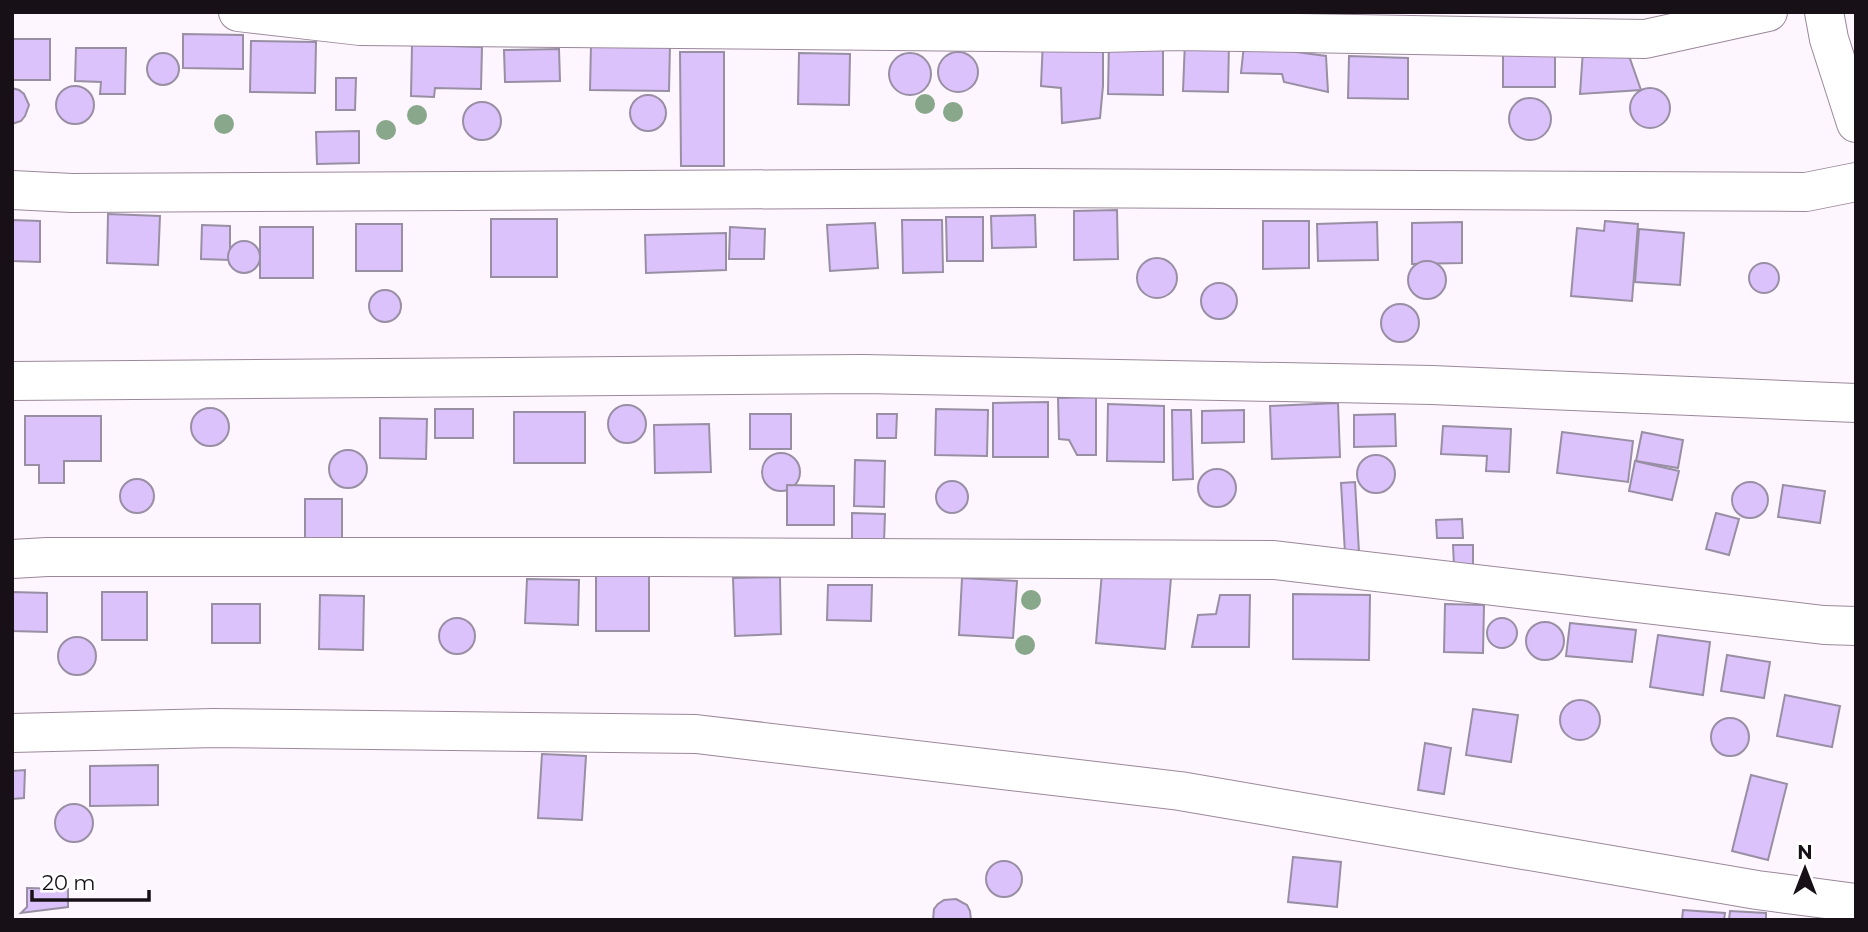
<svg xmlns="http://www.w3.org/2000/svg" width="1868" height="932" viewBox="0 0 1868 932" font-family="Montserrat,sans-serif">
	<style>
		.building { fill: #dcc2fa; stroke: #988fa4; stroke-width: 2 }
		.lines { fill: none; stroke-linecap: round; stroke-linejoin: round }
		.street-casing { stroke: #9a889a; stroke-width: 40 }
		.street { stroke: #fff; stroke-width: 38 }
		.tree { fill: #89a78a }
	</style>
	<rect width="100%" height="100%" fill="#fef6fe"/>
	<g class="building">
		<path d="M183 34 243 35V69L183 68Z"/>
		<rect x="12" y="39" width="38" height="41"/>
		<path d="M1043 39 1103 40V86L1100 118 1062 123 1061 88 1041 86Z"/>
		<path d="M1109 39 1163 40V95L1108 94Z"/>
		<path d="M251 41 316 42 315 93 250 92Z"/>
		<path d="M1185 41 1229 43 1228 92 1183 91Z"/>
		<path d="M591 44 670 45 669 91 590 90Z"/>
		<path d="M412 45 482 47 481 89 435 88 434 97 411 96Z"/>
		<path d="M1244 45 1326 56 1328 92 1284 82 1282 74 1241 73Z"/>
		<path d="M76 48H126L125 94H100L101 82 75 81Z"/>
		<rect x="1503" y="48" width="52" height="39"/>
		<path d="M559 49 560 81 505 82 504 50Z"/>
		<path d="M1583 50 1629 56 1641 90 1580 94Z"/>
		<circle cx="958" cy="72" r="20"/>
		<path d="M680 52H724V166H681Z"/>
		<circle cx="163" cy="69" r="16"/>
		<path d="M799 53 850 54 849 105 798 104Z"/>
		<circle cx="910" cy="74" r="21"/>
		<path d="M1349 56 1408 58V99L1348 98Z"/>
		<path d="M336 78H356L355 110H336Z"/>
		<circle cx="75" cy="105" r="19"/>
		<path d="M12 88 19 90 24 94 29 105 25 116 21 121 12 124Z"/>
		<circle cx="1650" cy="108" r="20"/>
		<circle cx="648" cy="113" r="18"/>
		<circle cx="1530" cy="119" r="21"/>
		<circle cx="482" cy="121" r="19"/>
		<path d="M359 131V163L317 164 316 132Z"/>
		<path d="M1117 210 1118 259 1074 260V211Z"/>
		<path d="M108 214 160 216 158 265 107 263Z"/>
		<path d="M1035 215 1036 247 992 248 991 216Z"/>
		<path d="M946 217H983V261H947Z"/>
		<rect x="491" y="219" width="66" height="58"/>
		<path d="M12 220 40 221V262L12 261Z"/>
		<path d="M902 220H942L943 272 903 273Z"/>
		<path d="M1263 221H1309V268L1263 269Z"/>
		<path d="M1605 221 1638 224 1632 301 1571 296 1577 228 1604 231Z"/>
		<path d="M1377 222 1378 260 1318 261 1317 224Z"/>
		<path d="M1462 222V263L1412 264V223Z"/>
		<path d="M875 223 878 268 830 271 827 225Z"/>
		<rect x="356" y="224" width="46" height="47"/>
		<path d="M202 225 230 226V260L201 259Z"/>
		<rect x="260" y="227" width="53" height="51"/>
		<path d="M730 227 765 229 764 259H729Z"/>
		<path d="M1639 229 1684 233 1680 285 1635 282Z"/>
		<path d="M726 233V270L646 273 645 235Z"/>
		<circle cx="244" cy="257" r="16"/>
		<circle cx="1157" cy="278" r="20"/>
		<circle cx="1427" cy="280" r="19"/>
		<circle cx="1764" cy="278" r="15"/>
		<circle cx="1219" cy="301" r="18"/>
		<circle cx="385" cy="306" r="16"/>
		<circle cx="1400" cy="323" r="19"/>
		<path d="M1096 397V455H1077L1069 440 1059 439 1058 398Z"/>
		<path d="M1048 402V457H993V403Z"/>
		<path d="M1338 403 1340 457 1272 459 1270 406Z"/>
		<path d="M1108 404 1164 406V462L1107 461Z"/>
		<circle cx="627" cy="424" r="19"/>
		<circle cx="210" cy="427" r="19"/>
		<rect x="435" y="409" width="38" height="29"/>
		<path d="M936 409 988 410 987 456 935 455Z"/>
		<path d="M1172 410H1191L1193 479 1173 480Z"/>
		<path d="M1244 410V442L1202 443V411Z"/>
		<rect x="514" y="412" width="71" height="51"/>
		<rect x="750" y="414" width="41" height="35"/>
		<path d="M877 414H897L896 438H877Z"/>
		<path d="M1395 414 1396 446 1354 447V415Z"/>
		<path d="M25 416H101V461H64V483H39V465H25Z"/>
		<path d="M380 418 427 419 426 459 380 458Z"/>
		<path d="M709 424 711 472 655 473 654 425Z"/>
		<path d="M1443 426 1511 429 1509 472 1486 471 1487 456 1441 454Z"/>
		<path d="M1562 432 1633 441 1628 482 1557 473Z"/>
		<path d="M1642 432 1683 440 1678 468 1636 461Z"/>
		<circle cx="348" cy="469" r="19"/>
		<circle cx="781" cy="472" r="19"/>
		<circle cx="1376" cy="474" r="19"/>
		<path d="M855 460 885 461 884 507 854 506Z"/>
		<path d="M1635 461 1679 471 1672 500 1629 491Z"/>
		<circle cx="1217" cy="488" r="19"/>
		<circle cx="137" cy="496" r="17"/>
		<circle cx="952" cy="497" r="16"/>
		<path d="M1355 482 1359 552 1345 553 1341 483Z"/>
		<circle cx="1750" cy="500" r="18"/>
		<path d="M787 485 834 486V525H787Z"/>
		<path d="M1783 485 1825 491 1820 523 1778 517Z"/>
		<rect x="305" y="499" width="37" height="46"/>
		<path d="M852 513 885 514 884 542 852 541Z"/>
		<path d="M1716 513 1739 519 1729 555 1706 549Z"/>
		<path d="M1462 519 1463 538H1437L1436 520Z"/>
		<path d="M1453 545H1473V566H1454Z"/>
		<path d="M1102 572 1171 578 1165 649 1096 643Z"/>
		<rect x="596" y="575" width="53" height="56"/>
		<path d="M780 577 781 634 735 636 733 578Z"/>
		<path d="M962 578 1017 581 1013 638 959 635Z"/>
		<path d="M527 579 579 580 578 625 525 623Z"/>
		<path d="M828 585H872L871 621 827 620Z"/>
		<path d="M12 592 47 593V632L12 631Z"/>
		<rect x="102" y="592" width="45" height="48"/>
		<path d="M1293 594 1370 595 1369 660 1293 659Z"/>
		<path d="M320 595 364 596 363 650 319 649Z"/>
		<path d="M1220 595H1250L1249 647H1192L1198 615 1216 614Z"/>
		<rect x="212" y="604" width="48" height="39"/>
		<path d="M1445 604 1484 605 1483 653 1444 652Z"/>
		<circle cx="1502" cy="633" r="15"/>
		<circle cx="457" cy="636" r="18"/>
		<circle cx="1545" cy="641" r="19"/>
		<path d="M1570 623 1636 630 1632 662 1566 656Z"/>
		<path d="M1658 635 1710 642 1703 695 1650 687Z"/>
		<circle cx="77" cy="656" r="19"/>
		<path d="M1727 655 1770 662 1764 698 1721 691Z"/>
		<path d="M1785 695 1840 706 1832 747 1777 736Z"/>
		<circle cx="1580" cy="720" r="20"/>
		<path d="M1473 709 1518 715 1511 762 1466 755Z"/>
		<circle cx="1730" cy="737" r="19"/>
		<path d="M1425 743 1451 748 1444 794 1418 790Z"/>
		<path d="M542 754 586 756 582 820 538 818Z"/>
		<path d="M158 765V805L90 806V766Z"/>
		<path d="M25 770 24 798 12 799V771Z"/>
		<path d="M1751 775 1787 784 1768 860 1732 851Z"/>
		<circle cx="74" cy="823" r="19"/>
		<path d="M1293 857 1341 862 1337 907 1288 902Z"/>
		<circle cx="1004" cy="879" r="18"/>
		<path d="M27 888 68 889V907L21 913 27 907Z"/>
		<path d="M956 899 967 905 970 911 971 920H933L934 909 938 904 944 900Z"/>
		<path d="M1683 910 1725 913 1724 920H1682Z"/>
		<path d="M1730 911 1766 913V920H1729Z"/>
	</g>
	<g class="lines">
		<g class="street-casing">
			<g id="street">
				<path d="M238 12 360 26 1103 33 1179 31 1645 39 1768 12"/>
				<path d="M1824 12 1829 39 1856 123"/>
				<path d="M12 190 72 193 1024 188 1806 192 1856 182"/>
				<path d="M12 381 863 374 1432 385 1856 403"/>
				<path d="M12 559 47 557H655L1274 560 1824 625 1856 626"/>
				<path d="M12 733 214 728 696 734 1180 791 1757 890 1856 903"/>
			</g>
		</g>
		<use href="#street" class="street"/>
	</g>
	<g class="tree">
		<circle cx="925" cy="104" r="10"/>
		<circle cx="953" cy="112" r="10"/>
		<circle cx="417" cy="115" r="10"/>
		<circle cx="224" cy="124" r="10"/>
		<circle cx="386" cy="130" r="10"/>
		<circle cx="1031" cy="600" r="10"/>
		<circle cx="1025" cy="645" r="10"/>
	</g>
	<rect width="1868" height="932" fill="none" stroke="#171117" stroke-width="28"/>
	<g transform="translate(1805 869)" stroke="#ffffff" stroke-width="5" paint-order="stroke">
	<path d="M0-5L12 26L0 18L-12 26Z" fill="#171117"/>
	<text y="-10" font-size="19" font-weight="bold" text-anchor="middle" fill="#171117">N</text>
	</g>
	<path d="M32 890v10h117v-10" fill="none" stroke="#171117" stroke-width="3.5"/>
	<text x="42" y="890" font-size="21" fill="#171117" stroke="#ffffff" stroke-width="5" paint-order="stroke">20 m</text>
</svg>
